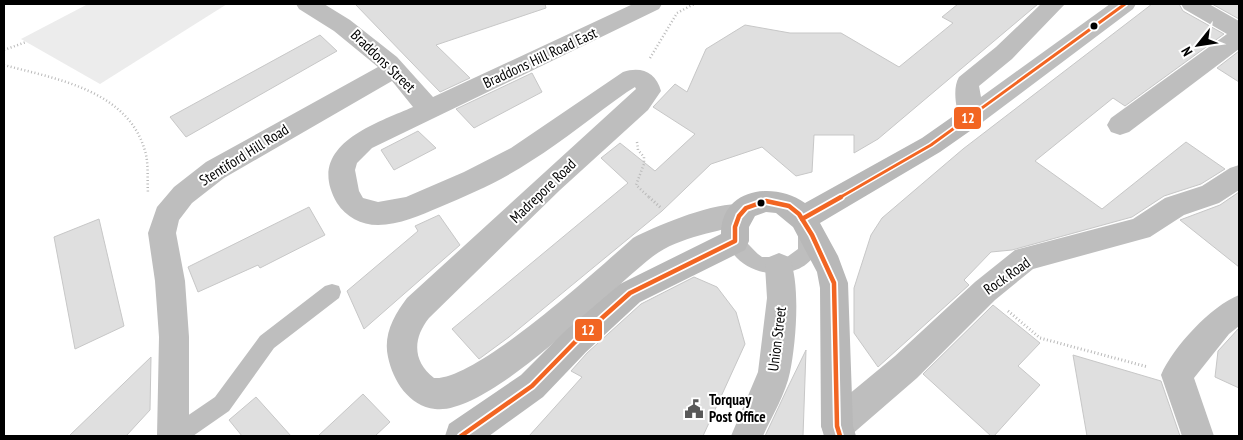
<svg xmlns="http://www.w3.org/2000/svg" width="1243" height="440" viewBox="0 0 1243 440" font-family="'PT Sans Narrow',sans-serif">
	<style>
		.green { fill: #ececec }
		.building { fill: #dfdfdf; stroke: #c7c7c7 }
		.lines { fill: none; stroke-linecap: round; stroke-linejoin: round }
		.path-far1 { stroke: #b9b9b9; stroke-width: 2.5; stroke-dasharray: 1 2.5; stroke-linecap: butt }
		.path { stroke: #b9b9b9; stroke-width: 3; stroke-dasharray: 1 2.5; stroke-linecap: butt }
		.lane { fill: #bebebe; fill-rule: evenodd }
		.street { fill: #bebebe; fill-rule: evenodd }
		.secondary { fill: #b8b8b8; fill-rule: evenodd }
		.bus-1-far1-casing { stroke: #fff; stroke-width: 6 }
		.bus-1-casing { stroke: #fff; stroke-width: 8 }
		.bus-1-far1 { stroke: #f26522; stroke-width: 3 }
		.bus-1 { stroke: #f26522; stroke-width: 4.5 }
		.bus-dot { fill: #000; stroke: #fff; stroke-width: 2 }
		.labels { text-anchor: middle; stroke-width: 4; stroke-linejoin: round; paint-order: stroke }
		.street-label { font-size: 15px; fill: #000; stroke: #fff }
		.poi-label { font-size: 15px; font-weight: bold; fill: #000; stroke: #fff; text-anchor: start }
		.line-badge { stroke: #fff; stroke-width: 2 }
		.badge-label { font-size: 14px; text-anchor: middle; font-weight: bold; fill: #fff }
	</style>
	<rect width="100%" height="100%" fill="#fff"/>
	<path class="green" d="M88 4H227L100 84 21 39Z"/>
	<g class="building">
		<path d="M355 4H545L546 8 436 45 470 78 440 92Z"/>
		<path d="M958 4H1038L878 139 854 153V135H814L812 172 796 176 762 147 711 164 662 211 509 337 479 359 452 329 628 183 601 158 620 143 655 171 695 134 653 107 675 84 687 92 706 49 745 25 790 33H841L899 67 953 23 942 17Z"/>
		<path d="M1152 4H1179L1183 11 1224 34 1125 106 1113 98 1035 161 1102 209 1186 142 1225 169 1201 184 1164 196 1132 217 1012 250 991 252 964 280 969 285 878 367 854 333V288L871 235 882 218 963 149Z"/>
		<path d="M1212 4H1239V19Z"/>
		<path d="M320 35 337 51 186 137 170 117Z"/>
		<path d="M1239 51V82L1217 68Z"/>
		<path d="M532 73 542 92 474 128 456 109Z"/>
		<path d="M418 131 436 148 394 170 381 150Z"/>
		<path d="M1239 192V267L1180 220 1220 205Z"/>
		<path d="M309 207 325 235 260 268 258 265 198 292 188 267Z"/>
		<path d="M439 215 460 245 364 329 347 291 418 231 415 226Z"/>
		<path d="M99 219 124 326 75 349 54 237Z"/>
		<path d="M694 277 717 287 736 312 745 344 703 436H529L582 377 571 371 587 353 641 304Z"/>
		<path d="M993 305 1040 343 1018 366 1040 385 994 436H991L923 374Z"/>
		<path d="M1239 328V388L1215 377 1218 351Z"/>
		<path d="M806 350 803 436H765L788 387Z"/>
		<path d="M1073 355 1161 381 1180 436H1087Z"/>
		<path d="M151 357 150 410 126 436H69Z"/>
		<path d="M363 394 390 422 375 436H318Z"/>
		<path d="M256 397 291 436H242L229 420Z"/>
	</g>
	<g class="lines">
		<g class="path-far1">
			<path d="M4 50 26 42"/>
			<path d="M650 58 677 13 694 4"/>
			<path d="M4 65C56 79 128 90 145 151 149 164 147 179 148 193"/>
			<path d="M637 142 638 150 644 157V164L636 185 650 198"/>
		</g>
		<g class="path">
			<path d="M649 197 661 208"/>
			<path d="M1008 311 1040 338 1148 367"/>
		</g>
		<g class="lane">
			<path d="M807 220 813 223C839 276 751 294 727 244L730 239C744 233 751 250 762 257H787L798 249V228L801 223Z"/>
			<path d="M332 284 339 286 341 292 339 298 274 348 229 411 193 436H165L168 429 215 397 260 336 325 286Z"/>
		</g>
		<g class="street">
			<path d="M296 4H324L350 20 397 57 433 97 633 4H662L659 9 372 148 357 163 355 170 359 191 363 198 378 202 406 197 464 172 511 148 623 72C641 66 656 72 661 91L648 110 560 190 429 318C413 338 412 361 434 378 475 382 599 268 633 238 656 226 724 197 748 206L752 214 748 222C717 233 679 236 652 257 609 290 489 416 435 409 409 406 393 381 388 357 383 335 394 315 407 298L636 89 635 87 627 92C594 115 565 140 531 161 503 180 471 194 440 207 421 215 399 225 378 225 361 225 346 217 337 203 304 146 374 124 413 107L392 81 224 178 192 203 179 220 176 233 185 281 189 337V436H157L159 337 155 281 148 233 157 207 174 187 206 162 378 67 334 31 299 9Z"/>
			<path d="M1041 4H1065L1012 59 979 86 981 97 1110 4H1136L1133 9 980 124 971 127 962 124C956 112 952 88 959 77L996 47Z"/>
			<path d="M1181 4H1209L1239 21V49L1129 132 1120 135 1111 132 1107 125 1111 118 1227 34 1184 9Z"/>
			<path d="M1239 165V190L1219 203 1184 215 1150 237 1033 269 995 300 917 378 850 436H825L821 426 825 414 895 356 975 282 1015 250 1133 219 1165 198 1202 186 1230 168Z"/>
			<path d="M779 253 789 257C801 283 796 343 790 372 786 393 772 416 763 436H731L758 372 767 298 765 266 769 257Z"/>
			<path d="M1239 295V326L1229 334 1194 378 1214 436H1182L1161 375C1173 347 1211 306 1239 295Z"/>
		</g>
		<path class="secondary" d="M971 107 980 110 983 117 980 124 940 152 820 223 838 256 848 283 853 426 856 436H824L821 426 820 288 817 272 793 227 776 213 766 212 755 216 749 227V241L745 250 640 302 586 352 543 397 489 436H445L449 424 521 375 564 332 620 284 721 234C721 188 774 181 805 203L922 138 962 110Z"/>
		<g class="bus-1-far1-casing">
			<path id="bus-1-far1" d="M839 198 931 145 1125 4"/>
		</g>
		<g class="bus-1-casing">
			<g id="bus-1">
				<path d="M802 219 841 197"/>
				<path d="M461 436 532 386 575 342 630 293 735 241V227L739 216 746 208 766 201 789 206 799 214 812 235 834 283 837 426 840 436"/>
			</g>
		</g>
		<use href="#bus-1-far1" class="bus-1-far1"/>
		<use href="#bus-1" class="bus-1"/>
	</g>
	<defs>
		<g id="civic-bare" transform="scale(1.5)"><path d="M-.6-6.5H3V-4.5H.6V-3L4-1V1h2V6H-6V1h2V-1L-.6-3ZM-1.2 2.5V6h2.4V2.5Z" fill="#595959" stroke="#fff" stroke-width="2.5" paint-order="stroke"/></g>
	</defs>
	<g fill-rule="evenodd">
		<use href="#civic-bare" x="694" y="409"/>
	</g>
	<g class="bus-dot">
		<circle cx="1094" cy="26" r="4.5"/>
		<circle cx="761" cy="203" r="4.5"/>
	</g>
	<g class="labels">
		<g class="street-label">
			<text transform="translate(540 58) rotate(-25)" y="5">Braddons Hill Road East</text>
			<text transform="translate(383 61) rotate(44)" y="5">Braddons Street</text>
			<text transform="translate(244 155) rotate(-32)" y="5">Stentiford Hill Road</text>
			<text transform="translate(543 191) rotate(-44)" y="5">Madrepore Road</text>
			<text transform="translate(1007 276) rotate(-35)" y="5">Rock Road</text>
			<text transform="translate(777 339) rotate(-83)" y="5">Union Street</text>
		</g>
		<g class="poi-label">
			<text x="709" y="405">Torquay<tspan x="709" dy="17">Post Office</tspan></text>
		</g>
	</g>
	<g class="line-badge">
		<rect x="953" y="106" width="29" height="24" rx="5" fill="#f26522"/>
		<rect x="574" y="318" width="29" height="24" rx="5" fill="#f26522"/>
	</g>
	<g class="badge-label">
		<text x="968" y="123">12</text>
		<text x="588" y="335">12</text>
	</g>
	<rect width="1243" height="440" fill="none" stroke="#000000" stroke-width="10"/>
	<g transform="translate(1198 45) rotate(240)" stroke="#ffffff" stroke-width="4" paint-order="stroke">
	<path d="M0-4L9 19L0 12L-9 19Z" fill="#000000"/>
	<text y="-8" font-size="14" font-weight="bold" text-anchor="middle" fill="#000000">N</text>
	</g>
</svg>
